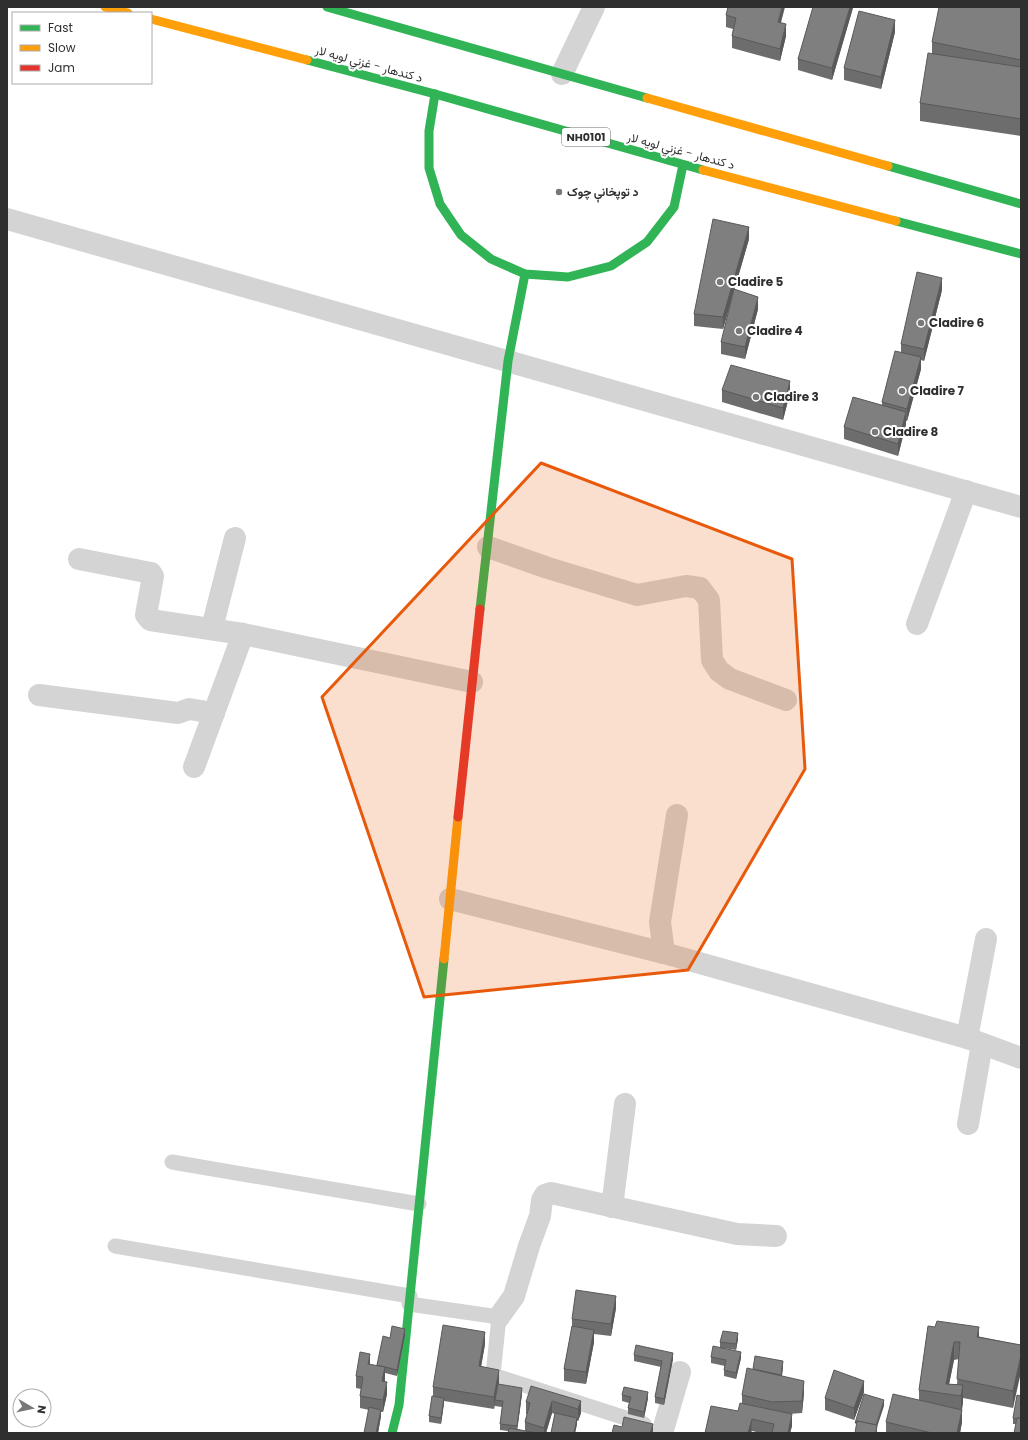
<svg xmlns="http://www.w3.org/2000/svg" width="1028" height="1440" viewBox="0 0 1028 1440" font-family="Poppins,Vazirmatn,sans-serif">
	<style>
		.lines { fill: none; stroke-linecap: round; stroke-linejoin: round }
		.lane { stroke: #d4d4d4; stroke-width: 15 }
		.street { stroke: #d4d4d4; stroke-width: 22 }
		.fast { stroke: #30b455; stroke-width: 9 }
		.slow { stroke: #ff9f0a; stroke-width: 9 }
		.jam { stroke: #e5322d; stroke-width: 9 }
		.wall { fill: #6d6d6d; fill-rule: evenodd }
		.shaded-wall { fill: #595959 }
		.building { fill: #7f7f7f; stroke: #595959 }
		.marked { fill: #e8590c; fill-opacity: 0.2; stroke: #e8590c; stroke-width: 3; stroke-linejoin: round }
		.poi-dot { fill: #787878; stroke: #fff; stroke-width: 1.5 }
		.labels { text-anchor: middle; stroke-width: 4; stroke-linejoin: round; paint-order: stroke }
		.shield { fill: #fff; stroke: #6d6d6d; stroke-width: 1 }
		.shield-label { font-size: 11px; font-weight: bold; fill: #2f2f2f }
		.street-label { font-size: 12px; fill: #2f2f2f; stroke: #fff }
		.poi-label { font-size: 12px; font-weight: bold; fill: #2f2f2f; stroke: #fff; text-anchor: start }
	</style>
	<rect width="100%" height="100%" fill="#fff"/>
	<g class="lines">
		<g class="lane">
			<path d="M172 1162 419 1204"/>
			<path d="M115 1246 410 1296"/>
			<path d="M409 1304 499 1317 493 1375 644 1424"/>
		</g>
		<g class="street">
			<path d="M562 74 594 7"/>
			<path d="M7 219 1021 507"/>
			<path d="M488 547 548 568 637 595 686 586 700 588 709 600 712 660 719 671 730 679 786 700"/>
			<path d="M79 559 151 573 153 576 146 615 150 620 243 634 472 682"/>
			<path d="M917 624 966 491"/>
			<path d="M212 628 235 538"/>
			<path d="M39 695 178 713 189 709 214 713"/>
			<path d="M194 767 243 634"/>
			<path d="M450 899 664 953 967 1038 1021 1058"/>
			<path d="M664 953 660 922 677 815"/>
			<path d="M967 1038 986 939"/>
			<path d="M968 1124 982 1044"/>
			<path d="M612 1207 625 1104"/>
			<path d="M499 1317 514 1296 529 1246 540 1216 542 1200 545 1195 551 1193 737 1234 776 1236"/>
			<path d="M663 1430 680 1372"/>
		</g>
		<g class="fast">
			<path d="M327 7 647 98"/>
			<path d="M307 60 435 94 703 170"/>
			<path d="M435 94 429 131V168L440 204 461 235 491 259 525 274 568 277 611 266 647 242 674 207 683 165"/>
			<path d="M888 166 1021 204"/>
			<path d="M896 221 1021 254"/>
			<path d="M480 609 508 361 525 274"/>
			<path d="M392 1433 399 1405 444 959"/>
		</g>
		<g class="slow">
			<path d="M105 7 128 13"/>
			<path d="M151 19 307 60"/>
			<path d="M647 98 888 166"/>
			<path d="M703 170 896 221"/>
			<path d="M444 959 458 817"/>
		</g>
		<path class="jam" d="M458 817 480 609"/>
	</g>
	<g class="wall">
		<path d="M853 7 832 80 798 70V59Z"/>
		<path d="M1021 7V136L920 121V103L932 54V42Z"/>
		<path d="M726 15 781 23 786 36 780 61 732 48V36L733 29 726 27Z"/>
		<path d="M895 32 881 89 844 80V68Z"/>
		<path d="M749 239 723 329 694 326V314Z"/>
		<path d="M942 290 924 361 921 360V369L907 421H906V424L898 456 844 439V427L882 405V402L901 352V344Z"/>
		<path d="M758 309 745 359 721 354V342Z"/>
		<path d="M722 390 790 393 783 420 722 402Z"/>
		<path d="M616 1308 611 1336 594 1334V1342L586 1384 564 1381V1369L572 1326V1319Z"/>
		<path d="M928 1326 1021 1345 1013 1408 963 1398V1402L962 1410V1422L960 1433H886V1422L919 1400V1390ZM959 1359 957 1384H949L954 1360Z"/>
		<path d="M405 1335 397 1376 385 1373V1381L387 1394 383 1412H381V1416L378 1433H364L369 1410 360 1408V1396L361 1389 356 1388V1376L377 1365 390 1338Z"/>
		<path d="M738 1339 736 1350 723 1348 741 1358 736 1379 724 1376V1370L725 1366 711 1363V1357L720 1347V1342Z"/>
		<path d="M485 1344 481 1367 499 1382V1385L522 1394 517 1429 525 1431V1422L527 1414H526V1402L581 1401V1413L578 1421H577V1424L575 1433H551L555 1414 552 1413 546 1433H508V1431L500 1430V1424L502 1407 495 1406V1404L494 1409 444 1401 441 1424 429 1422V1416L433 1396V1387Z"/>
		<path d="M634 1355 673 1359 664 1405 655 1403V1397L661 1367 634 1361Z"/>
		<path d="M783 1367 782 1376 804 1393 802 1413 789 1414 792 1426 790 1433H761L752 1431 751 1433H705L738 1411 742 1403V1395L753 1369Z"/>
		<path d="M864 1392 854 1420 825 1410V1398Z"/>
		<path d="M622 1395 648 1398 644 1418 628 1414V1408L629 1403 622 1401Z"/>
		<path d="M1021 1396 1016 1424H1013V1418Z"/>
	</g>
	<g class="shaded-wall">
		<path d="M782 7H785L778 34V22Z"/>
		<path d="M850 7H853V8L832 80V68Z"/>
		<path d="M895 20V32L881 89V77Z"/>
		<path d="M786 24V36L780 61V49Z"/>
		<path d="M749 227V239L723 329V317Z"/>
		<path d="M942 278V290L924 361V349Z"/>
		<path d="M758 297V309L745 359V347Z"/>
		<path d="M921 357V369L907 421V409Z"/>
		<path d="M790 381V393L783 420V408Z"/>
		<path d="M906 412V424L898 456V444Z"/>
		<path d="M616 1296V1308L611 1336V1324Z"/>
		<path d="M979 1327V1344L977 1337Z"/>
		<path d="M405 1329V1335L397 1376V1370Z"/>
		<path d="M594 1330V1342L586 1384V1372Z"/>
		<path d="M485 1332V1344L479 1378V1366Z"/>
		<path d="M738 1333V1339L736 1350V1344Z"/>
		<path d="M954 1342V1360L947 1394 946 1384Z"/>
		<path d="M741 1352V1358L736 1379V1373Z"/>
		<path d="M673 1353V1359L664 1405V1399Z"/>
		<path d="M370 1354V1366L368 1364Z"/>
		<path d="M1021 1355V1372L1013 1408V1391Z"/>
		<path d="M783 1361V1367L781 1381V1375Z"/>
		<path d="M385 1367V1379L382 1393V1381Z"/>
		<path d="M499 1370V1382L496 1400H495L494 1409V1397Z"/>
		<path d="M804 1381V1393L802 1413V1401Z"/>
		<path d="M864 1381V1392L854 1420V1408Z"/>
		<path d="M387 1382V1394L383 1412V1400Z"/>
		<path d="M963 1385V1402L961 1414V1396Z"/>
		<path d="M522 1388V1394L517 1432V1426Z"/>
		<path d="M648 1392V1398L644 1418V1412Z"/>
		<path d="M444 1398V1404L441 1424V1418Z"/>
		<path d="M884 1400V1406L877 1427V1433H876L875 1429Z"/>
		<path d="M552 1401V1413L546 1433H544V1428Z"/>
		<path d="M581 1401V1413L578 1421V1409Z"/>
		<path d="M381 1410V1416L378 1433H376Z"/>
		<path d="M962 1410V1422L960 1433H957Z"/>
		<path d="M792 1414V1426L790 1433H788Z"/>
		<path d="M577 1418V1424L575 1433H574Z"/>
		<path d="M752 1419 751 1433H748Z"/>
		<path d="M653 1424V1433H650Z"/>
	</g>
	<g class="building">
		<path d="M728 7H782L778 22 786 24 780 49 732 36 736 18 726 15Z"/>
		<path d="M813 7H850L832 68 798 59Z"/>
		<path d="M939 7H1021V60L932 42Z"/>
		<path d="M859 11 895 20 881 77 844 68Z"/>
		<path d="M928 53 1021 67V119L920 103Z"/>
		<path d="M713 219 749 227 723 317 694 314Z"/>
		<path d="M917 272 942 278 924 349 901 344Z"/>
		<path d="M734 289 758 297 745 347 721 342Z"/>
		<path d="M895 351 921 357 907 409 882 402Z"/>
		<path d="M731 365 790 381 783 408 722 390Z"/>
		<path d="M853 397 906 412 898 444 844 427Z"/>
		<path d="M576 1290 616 1296 611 1324 572 1319Z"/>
		<path d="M937 1321 979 1327 977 1337 1021 1345V1355L1013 1391 957 1379 960 1342H954L946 1384 963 1385 961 1396 919 1390 928 1326 935 1327Z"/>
		<path d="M443 1325 485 1332 479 1366 499 1370 494 1397 433 1387Z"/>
		<path d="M392 1326 405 1329 397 1370 377 1365 383 1336 390 1338Z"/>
		<path d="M572 1326 594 1330 586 1372 564 1369Z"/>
		<path d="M723 1331 738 1333 736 1344 720 1342Z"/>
		<path d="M636 1345 673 1353 664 1399 655 1397 662 1361 634 1355Z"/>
		<path d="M713 1346 741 1352 736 1373 724 1370 726 1360 711 1357Z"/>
		<path d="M360 1352 370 1354 368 1364 385 1367 382 1381 387 1382 383 1400 360 1396 363 1377 356 1376Z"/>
		<path d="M755 1356 783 1361 781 1375 753 1369Z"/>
		<path d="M747 1368 804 1381 802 1401 772 1402 742 1395Z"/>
		<path d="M834 1370 864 1381 854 1408 825 1398Z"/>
		<path d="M498 1384 522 1388 517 1426 500 1424 503 1401 495 1400Z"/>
		<path d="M531 1386 581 1401 578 1409 552 1401 544 1428 525 1422 530 1403 526 1402Z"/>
		<path d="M624 1387 648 1392 644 1412 628 1408 631 1397 622 1395Z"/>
		<path d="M864 1394 884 1400 876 1425 857 1421V1423H855Z"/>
		<path d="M893 1394 962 1410 957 1433H932L886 1422Z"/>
		<path d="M1017 1395 1021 1396V1418H1017V1419L1013 1418Z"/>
		<path d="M432 1396 444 1398 441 1418 429 1416Z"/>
		<path d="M740 1403 792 1414 788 1433H772L774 1424 752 1419 748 1433H705L711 1406 738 1411Z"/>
		<path d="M369 1407 381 1410 376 1433H364Z"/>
		<path d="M555 1413 577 1418 574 1433H551Z"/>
		<path d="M624 1417 653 1424 650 1433H612L614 1425 622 1427Z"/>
		<path d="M1017 1418H1021V1433H1014Z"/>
		<path d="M857 1421 877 1425 876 1433H855Z"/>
		<path d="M509 1428 537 1433H508Z"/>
	</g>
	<path class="marked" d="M541 463 792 559 805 769 688 970 424 997 322 697Z"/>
	<g class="poi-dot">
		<circle cx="559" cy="192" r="4"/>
		<circle cx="720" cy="282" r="4"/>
		<circle cx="921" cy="323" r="4"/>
		<circle cx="739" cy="331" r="4"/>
		<circle cx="902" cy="391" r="4"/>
		<circle cx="756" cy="397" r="4"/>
		<circle cx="875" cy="432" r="4"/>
	</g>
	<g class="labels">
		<rect class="shield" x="562" y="128" width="48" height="18" rx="3"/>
		<g class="shield-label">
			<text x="586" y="141">NH0101</text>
		</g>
		<g class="street-label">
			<text transform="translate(369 64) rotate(15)" y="4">د کندهار - غزني لويه لار</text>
			<text transform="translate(681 151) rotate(15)" y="4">د کندهار - غزني لويه لار</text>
		</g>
		<g class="poi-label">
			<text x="567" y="196">د توپخانې چوک</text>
			<text x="728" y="286">Cladire 5</text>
			<text x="929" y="327">Cladire 6</text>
			<text x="747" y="335">Cladire 4</text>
			<text x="910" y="395">Cladire 7</text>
			<text x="764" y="401">Cladire 3</text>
			<text x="883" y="436">Cladire 8</text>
		</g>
	</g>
	<rect width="1028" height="1440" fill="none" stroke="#2f2f2f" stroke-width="16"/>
	<rect x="12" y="12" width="140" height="72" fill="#ffffff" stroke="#acacac"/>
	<rect x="20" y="25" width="20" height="6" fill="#30b455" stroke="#acacac"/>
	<text x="48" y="32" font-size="12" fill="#2f2f2f">Fast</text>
	<rect x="20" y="45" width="20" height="6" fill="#ff9f0a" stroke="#acacac"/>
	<text x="48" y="52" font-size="12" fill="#2f2f2f">Slow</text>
	<rect x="20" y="65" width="20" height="6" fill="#e5322d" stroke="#acacac"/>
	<text x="48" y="72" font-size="12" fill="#2f2f2f">Jam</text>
	<g transform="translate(32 1408) rotate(99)"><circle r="19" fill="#ffffff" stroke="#acacac"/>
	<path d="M0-3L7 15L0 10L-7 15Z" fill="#787878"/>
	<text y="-6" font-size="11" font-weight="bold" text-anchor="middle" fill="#2f2f2f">N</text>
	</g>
</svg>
